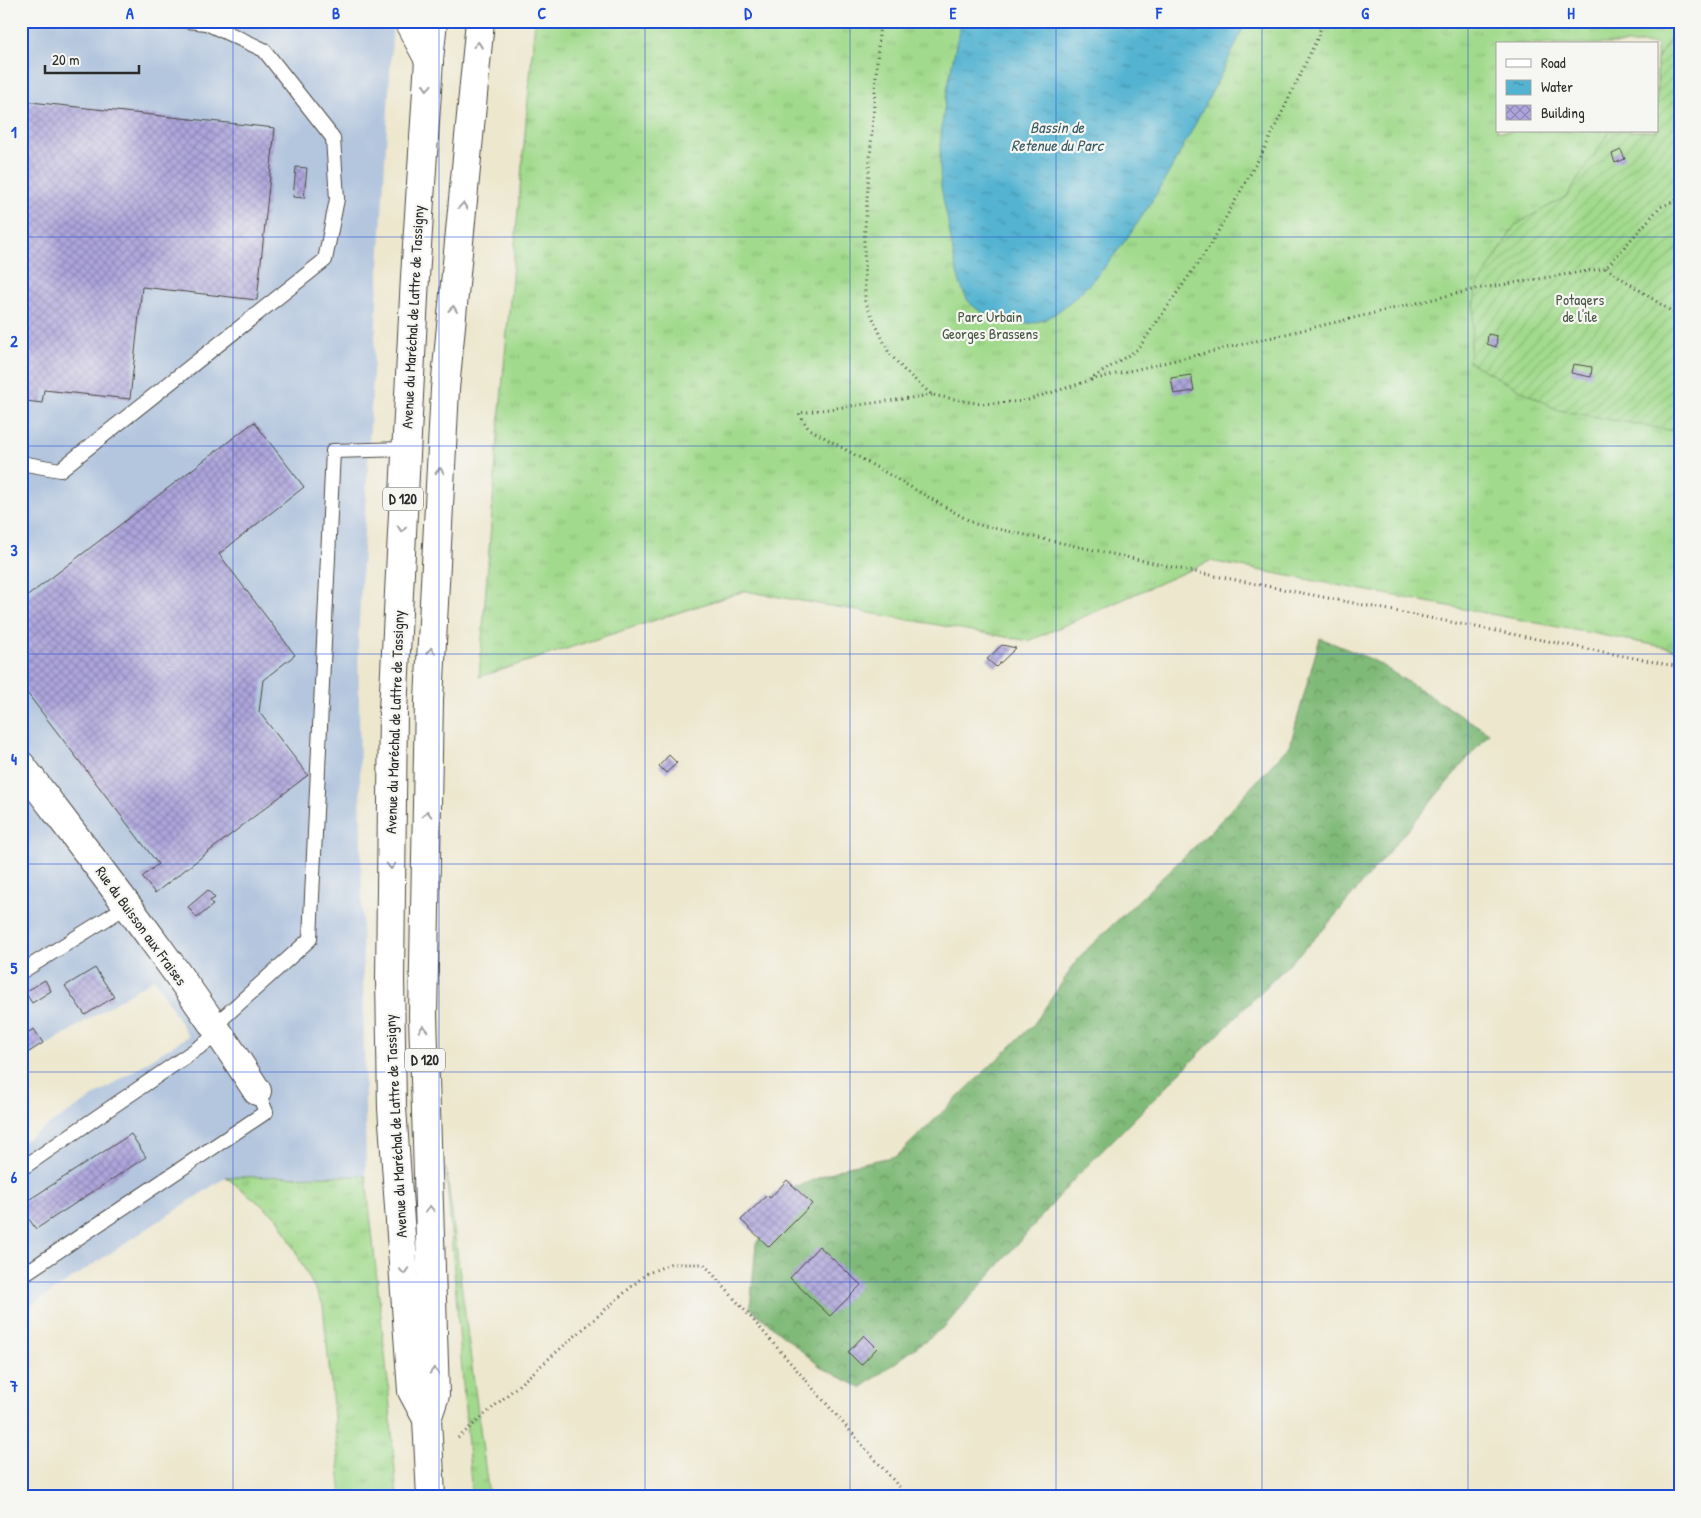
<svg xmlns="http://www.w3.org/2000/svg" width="1701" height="1518" viewBox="0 0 1701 1518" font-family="'Patrick Hand',sans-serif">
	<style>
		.industrial { fill: #b4c6de }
		.grass { fill: url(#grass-tufts); stroke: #66825c; fill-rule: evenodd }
		.forest { fill: url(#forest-crowns); stroke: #567252 }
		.garden { fill: url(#garden-furrows); stroke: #66825c }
		.water { fill: url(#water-ripples); stroke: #3f6f7e }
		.building { fill: url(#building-cross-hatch) }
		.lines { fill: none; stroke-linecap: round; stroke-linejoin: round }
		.service-casing { stroke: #484743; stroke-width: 16 }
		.tertiary-casing { stroke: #484743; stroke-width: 30 }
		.primary-casing { stroke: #484743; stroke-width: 30 }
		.path { stroke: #484743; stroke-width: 3; stroke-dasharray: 1 4; stroke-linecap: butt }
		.service { stroke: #fff; stroke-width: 14 }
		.tertiary { stroke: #fff; stroke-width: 28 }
		.primary { stroke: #fff; stroke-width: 28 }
		.oneway { stroke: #a0a0a0 }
		.grid { fill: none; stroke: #1d4ed8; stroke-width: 1; stroke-opacity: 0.55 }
		.labels { text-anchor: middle; stroke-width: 4.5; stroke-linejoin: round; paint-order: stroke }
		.shield { fill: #f6f6f2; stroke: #686867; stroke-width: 1 }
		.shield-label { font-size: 14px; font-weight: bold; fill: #2b2b2b }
		.park-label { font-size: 15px; fill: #485743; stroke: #f6f6f2 }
		.street-label { font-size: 15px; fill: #2b2b2b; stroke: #f6f6f2 }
		.water-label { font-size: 16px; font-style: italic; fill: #395b65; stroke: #f6f6f2 }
		.neatline { fill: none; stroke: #1d4ed8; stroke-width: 2 }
		.grid-label { font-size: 16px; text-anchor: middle; font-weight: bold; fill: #1d4ed8 }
	</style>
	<defs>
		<pattern id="grass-tufts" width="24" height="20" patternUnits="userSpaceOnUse" patternTransform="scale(1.25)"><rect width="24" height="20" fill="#a1da8c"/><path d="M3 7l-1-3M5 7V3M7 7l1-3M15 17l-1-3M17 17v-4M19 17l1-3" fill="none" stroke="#8bbb79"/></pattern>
		<pattern id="forest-crowns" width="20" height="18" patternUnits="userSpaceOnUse" patternTransform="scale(1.25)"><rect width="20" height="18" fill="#80ba78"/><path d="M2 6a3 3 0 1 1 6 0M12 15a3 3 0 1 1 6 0" fill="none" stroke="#699763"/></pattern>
		<pattern id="garden-furrows" width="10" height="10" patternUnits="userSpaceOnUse" patternTransform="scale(1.25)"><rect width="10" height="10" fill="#a1da8c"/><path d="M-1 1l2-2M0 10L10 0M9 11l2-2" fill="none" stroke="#8bbb79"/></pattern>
		<pattern id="water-ripples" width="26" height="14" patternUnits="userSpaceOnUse" patternTransform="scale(1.25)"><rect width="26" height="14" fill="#53b3d1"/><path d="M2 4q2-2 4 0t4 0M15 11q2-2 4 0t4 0" fill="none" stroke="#4592aa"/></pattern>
		<pattern id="building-cross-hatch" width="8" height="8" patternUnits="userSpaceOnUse" patternTransform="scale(1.25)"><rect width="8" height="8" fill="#ada5dc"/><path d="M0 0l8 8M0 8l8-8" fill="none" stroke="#8d87b3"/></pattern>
	</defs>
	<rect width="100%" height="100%" fill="#f6f6f2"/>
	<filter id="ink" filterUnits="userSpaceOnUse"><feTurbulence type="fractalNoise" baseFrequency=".02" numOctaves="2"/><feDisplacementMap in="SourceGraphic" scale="10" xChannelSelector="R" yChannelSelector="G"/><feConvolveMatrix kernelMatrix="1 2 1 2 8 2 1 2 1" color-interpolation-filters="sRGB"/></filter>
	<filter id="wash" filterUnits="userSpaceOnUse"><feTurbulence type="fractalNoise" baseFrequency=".0096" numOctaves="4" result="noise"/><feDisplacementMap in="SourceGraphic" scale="20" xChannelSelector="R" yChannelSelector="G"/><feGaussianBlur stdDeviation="1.12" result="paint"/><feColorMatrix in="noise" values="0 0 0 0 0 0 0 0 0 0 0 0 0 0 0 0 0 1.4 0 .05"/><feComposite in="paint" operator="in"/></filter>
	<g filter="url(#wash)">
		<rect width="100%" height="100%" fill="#ede7cd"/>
		<path class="industrial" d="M21 21H393L358 639 366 1176 226 1177 21 1312V1143L188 1036 155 978 21 1061Z"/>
		<g class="grass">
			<path d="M535 21H1680V650L1210 561 1029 641 745 591 479 677 500 411ZM1497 44H1657V131H1497Z"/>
			<path d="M446 1168 489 1497H472Z"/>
			<path d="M366 1176 388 1382 397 1497H342L323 1305 279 1219 226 1177Z"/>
		</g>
		<path class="forest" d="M1320 638 1373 660 1489 733 1322 931 1077 1176 945 1326 861 1388 821 1367 750 1308 756 1244 788 1190 848 1166 897 1156 1034 1024 1080 956 1212 830 1290 745Z"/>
		<path class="garden" d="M1680 25V432L1558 410 1469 362 1476 289 1515 225 1567 196 1610 131H1657V59Z"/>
		<path class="water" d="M961 21H1246C1233 53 1217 82 1201 113 1167 179 1116 272 1053 315 1036 326 1013 326 995 318 987 314 978 311 972 305 958 292 953 252 950 234 948 218 943 202 941 186 936 131 950 75 961 21Z"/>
		<g id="blocks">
			<g class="building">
				<path d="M21 101 275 128 257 300 142 287 130 399 44 390 42 403 26 401 27 388H21Z"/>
				<path d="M1621 150 1625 159 1615 163 1612 154Z"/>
				<path d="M296 167 307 168 304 198 293 197Z"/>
				<path d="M1488 334 1497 336 1496 347 1487 344Z"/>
				<path d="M1573 364 1592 367 1591 377 1571 373Z"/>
				<path d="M1191 375 1194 391 1174 394 1171 378Z"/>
				<path d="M254 422 304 487 219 554 295 655 263 680 259 712 308 775 155 893 142 877 158 864 21 685V601Z"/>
				<path d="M1002 645 1016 648 996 667 987 659Z"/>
				<path d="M669 755 677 763 666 773 659 766Z"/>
				<path d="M208 890 215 898 210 901 213 905 197 918 188 907Z"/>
				<path d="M95 968 114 997 85 1015 65 986Z"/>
				<path d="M45 980 51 991 32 1003 25 992Z"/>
				<path d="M34 1029 43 1043 21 1057V1036Z"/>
				<path d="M131 1134 146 1157 36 1229 21 1208V1205Z"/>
				<path d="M787 1180 812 1204 769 1247 741 1220 767 1195 770 1198Z"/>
				<path d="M819 1246 861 1285 830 1316 790 1278Z"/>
				<path d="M864 1335 877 1348 861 1365 848 1352Z"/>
			</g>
		</g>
	</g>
	<g filter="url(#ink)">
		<use href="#blocks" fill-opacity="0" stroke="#484743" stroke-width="1"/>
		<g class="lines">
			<g class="service-casing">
				<g id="service">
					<path d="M21 463 60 470 325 260 337 199 333 138 264 50 206 23 188 21"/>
					<path d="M21 972 127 906"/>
					<path d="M214 1026 310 939 333 451 406 449"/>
					<path d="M21 1169 220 1033"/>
					<path d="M21 1276 266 1112 257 1091"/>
				</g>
			</g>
			<g class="tertiary-casing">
				<g id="tertiary">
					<path d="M408 21 429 60"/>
					<path d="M21 765C102 872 185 978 257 1091"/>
				</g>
			</g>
			<g class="primary-casing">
				<g id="primary">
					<path d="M427 1419 412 1391 392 1108 390 978 393 711 415 277 429 60 433 21"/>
					<path d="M431 1497 427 1419 435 1395 423 1016 429 700 445 389 480 21"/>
				</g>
			</g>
			<g class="path">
				<path d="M880 21 864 241 865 301 889 353 904 370 932 395 981 404 1025 401 1088 381 1138 349 1211 244 1267 144 1317 39 1323 21"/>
				<path d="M1606 268 1680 317"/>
				<path d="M1091 380 1476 289 1606 268 1660 207 1680 199"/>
				<path d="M932 395 799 413 808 428 975 524 1190 571 1680 667"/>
				<path d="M458 1438 646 1274 670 1264H704L908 1497"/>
			</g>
			<use href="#service" class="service"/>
			<use href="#tertiary" class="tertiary"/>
			<use href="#primary" class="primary"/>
		</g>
		<defs><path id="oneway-chevron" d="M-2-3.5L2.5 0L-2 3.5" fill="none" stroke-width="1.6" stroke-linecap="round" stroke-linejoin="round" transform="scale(1.25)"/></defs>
		<g class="oneway">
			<use href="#oneway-chevron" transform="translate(478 45) rotate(-85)"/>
			<use href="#oneway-chevron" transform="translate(427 87) rotate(94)"/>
			<use href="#oneway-chevron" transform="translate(463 206) rotate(-85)"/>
			<use href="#oneway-chevron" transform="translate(453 309) rotate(-84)"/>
			<use href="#oneway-chevron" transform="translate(440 471) rotate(-87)"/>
			<use href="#oneway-chevron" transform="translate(402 529) rotate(93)"/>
			<use href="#oneway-chevron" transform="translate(431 651) rotate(-87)"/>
			<use href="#oneway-chevron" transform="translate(427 814) rotate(-89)"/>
			<use href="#oneway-chevron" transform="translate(391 866) rotate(90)"/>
			<use href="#oneway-chevron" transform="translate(423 1029) rotate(-92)"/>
			<use href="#oneway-chevron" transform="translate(430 1209) rotate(-92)"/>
			<use href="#oneway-chevron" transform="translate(404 1271) rotate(86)"/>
			<use href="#oneway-chevron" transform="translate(434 1371) rotate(-91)"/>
		</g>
	</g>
	<path class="grid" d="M233 21V1497M439 21V1497M645 21V1497M850 21V1497M1056 21V1497M1262 21V1497M1468 21V1497M21 237H1680M21 446H1680M21 654H1680M21 864H1680M21 1072H1680M21 1282H1680"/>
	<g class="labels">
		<g class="shield">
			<rect x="383" y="487.5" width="40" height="23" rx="4"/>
			<rect x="405" y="1048.5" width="40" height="23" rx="4"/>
		</g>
		<g class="shield-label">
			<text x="403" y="504">D 120</text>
			<text x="425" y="1065">D 120</text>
		</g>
		<g class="park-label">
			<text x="1580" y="305">Potagers<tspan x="1580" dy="17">de l'île</tspan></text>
			<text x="990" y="322">Parc Urbain<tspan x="990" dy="17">Georges Brassens</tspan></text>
		</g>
		<g class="street-label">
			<text transform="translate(413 317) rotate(-87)" y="5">Avenue du Maréchal de Lattre de Tassigny</text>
			<text transform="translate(395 722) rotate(-88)" y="5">Avenue du Maréchal de Lattre de Tassigny</text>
			<text transform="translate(141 926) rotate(54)" y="5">Rue du Buisson aux Fraises</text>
			<text transform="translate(396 1126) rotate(-93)" y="5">Avenue du Maréchal de Lattre de Tassigny</text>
		</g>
		<g class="water-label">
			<text x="1057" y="133">Bassin de<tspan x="1057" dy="18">Retenue du Parc</tspan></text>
		</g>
	</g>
	<rect width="1701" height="1518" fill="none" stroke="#f6f6f2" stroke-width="55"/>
	<rect x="1496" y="42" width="162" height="90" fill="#f6f6f2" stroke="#a5a5a2"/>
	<rect x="1506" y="59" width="25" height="8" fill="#ffffff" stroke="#a5a5a2"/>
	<text x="1541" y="68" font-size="15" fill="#2b2b2b">Road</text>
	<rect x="1506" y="80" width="25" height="15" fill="url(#water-ripples)" stroke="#a5a5a2"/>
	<text x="1541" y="92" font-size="15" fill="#2b2b2b">Water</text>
	<rect x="1506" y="105" width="25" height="15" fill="url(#building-cross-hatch)" stroke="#a5a5a2"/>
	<text x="1541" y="118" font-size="15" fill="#2b2b2b">Building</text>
	<path d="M45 65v8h94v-8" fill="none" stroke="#2b2b2b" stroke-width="2.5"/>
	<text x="52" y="65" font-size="15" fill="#2b2b2b" stroke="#f6f6f2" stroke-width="4" paint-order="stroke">20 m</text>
	<rect x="28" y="28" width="1646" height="1462" class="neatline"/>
	<g class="grid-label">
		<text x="130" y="19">A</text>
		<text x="336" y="19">B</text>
		<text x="542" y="19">C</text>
		<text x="748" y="19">D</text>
		<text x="953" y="19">E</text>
		<text x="1159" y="19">F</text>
		<text x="1365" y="19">G</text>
		<text x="1571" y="19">H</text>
		<text x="14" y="138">1</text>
		<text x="14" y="347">2</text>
		<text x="14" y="556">3</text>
		<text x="14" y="765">4</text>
		<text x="14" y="974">5</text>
		<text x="14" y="1183">6</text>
		<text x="14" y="1392">7</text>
	</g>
</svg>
